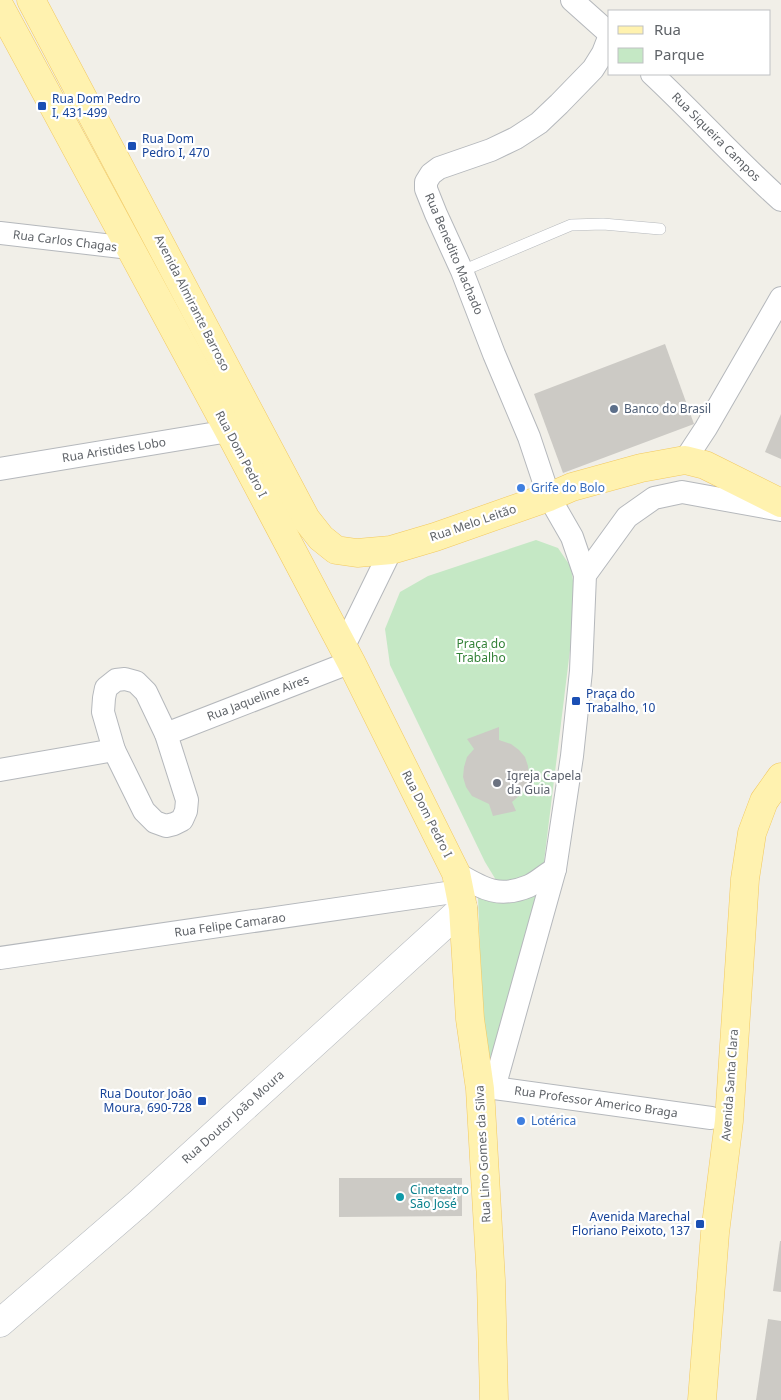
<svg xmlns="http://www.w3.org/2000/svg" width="781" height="1400" viewBox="0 0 781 1400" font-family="'Noto Sans',sans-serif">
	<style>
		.green { fill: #c5e8c5 }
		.building { fill: #cccac5 }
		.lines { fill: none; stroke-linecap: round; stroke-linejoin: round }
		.lane-casing { stroke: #b5b8bc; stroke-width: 12 }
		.street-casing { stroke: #b5b8bc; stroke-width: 24 }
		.secondary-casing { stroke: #b6babf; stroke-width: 29 }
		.primary-casing { stroke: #f2c960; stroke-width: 29 }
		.lane { stroke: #fff; stroke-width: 11 }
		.street { stroke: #fff; stroke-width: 22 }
		.secondary { stroke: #fff; stroke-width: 28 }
		.primary { stroke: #fff2af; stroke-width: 28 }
		.transit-dot { fill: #1a4fb4; stroke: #fff; stroke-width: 2 }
		.service-dot { fill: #5c6f8a; stroke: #fff; stroke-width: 2 }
		.shop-dot { fill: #3f7fe0; stroke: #fff; stroke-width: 2 }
		.worship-dot { fill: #6b7280; stroke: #fff; stroke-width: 2 }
		.culture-dot { fill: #0f9aa8; stroke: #fff; stroke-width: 2 }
		.labels { text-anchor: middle; stroke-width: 4.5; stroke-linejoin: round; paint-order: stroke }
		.transit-label { font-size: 12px; fill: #164399; stroke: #fff; text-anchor: start }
		.street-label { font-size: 12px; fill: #5f6368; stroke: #fff }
		.service-label { font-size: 12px; fill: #4e5e75; stroke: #fff; text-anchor: start }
		.shop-label { font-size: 12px; fill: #366cbe; stroke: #fff; text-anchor: start }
		.park-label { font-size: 12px; fill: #348238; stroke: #fff }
		.worship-label { font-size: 12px; fill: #5b616d; stroke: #fff; text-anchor: start }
		.culture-label { font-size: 12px; fill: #0d838f; stroke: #fff; text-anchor: start }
	</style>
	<rect width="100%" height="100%" fill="#f1efe8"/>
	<g class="green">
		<path d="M536 540 558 548 571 567 576 601 543 870 519 881 496 880 485 862 390 665 385 629 400 592 428 576Z"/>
		<path d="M541 886 495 1064 484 1069 478 896Z"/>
	</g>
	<g class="building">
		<path d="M665 344 694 424 563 473 534 394Z"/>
		<path d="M781 414V459L765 452Z"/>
		<path d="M499 727V740L511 744 519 750 525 757 528 766 529 776 526 786 520 795 512 802 516 811 493 816 489 804 472 796 466 787 463 777 464 767 467 757 474 749 467 739Z"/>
		<path d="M339 1178H462V1216L339 1217Z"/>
		<path d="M780 1241H781V1292L773 1291Z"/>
		<path d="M768 1319 781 1321V1400H756Z"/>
	</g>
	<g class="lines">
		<g class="lane-casing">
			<path id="lane" d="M462 271 571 225 603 224 660 229"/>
		</g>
		<g class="street-casing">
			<g id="street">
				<path d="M572 0 610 34"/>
				<path d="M652 74C696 115 736 160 781 200"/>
				<path d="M0 233 130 248"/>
				<path d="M685 460 706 428 781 298"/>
				<path d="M0 469 229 431"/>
				<path d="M585 575 572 537 549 497 529 437 494 354 462 271 436 214 426 189V182L431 174 439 168 491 150 516 138 539 123 559 104 593 69 603 53 610 35"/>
				<path d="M343 648 391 550"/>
				<path d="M125 679 136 682 146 692 166 734 187 800 186 811 182 820 174 824 166 826 155 822 144 811 114 750 103 712 104 698 106 688 116 680Z"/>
				<path d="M166 734 351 662"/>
				<path d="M0 770 114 750"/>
				<path d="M456 873C482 888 498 899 529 886 538 882 546 874 555 869"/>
				<path d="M0 958 460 891"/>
				<path d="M494 1088 555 869 572 756 581 671 585 575 627 517 654 498 682 492 781 510"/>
				<path d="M480 1089 494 1088 711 1118"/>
			</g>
		</g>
		<g class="secondary-casing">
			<path id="secondary" d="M0 1323 139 1203 463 908"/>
		</g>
		<g class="primary-casing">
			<g id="primary">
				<path d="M31 0 306 519 321 538 336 550 357 553 391 550 435 537 549 497 572 487 641 468 685 460 705 465 781 503"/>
				<path d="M0 7 229 431 351 662 456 873 463 908 470 1019 480 1089 491 1280 494 1400"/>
				<path d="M702 1400 715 1233 729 1121 745 879 752 833 764 801 781 777"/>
			</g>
		</g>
		<use href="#lane" class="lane"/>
		<use href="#street" class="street"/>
		<use href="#secondary" class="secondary"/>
		<use href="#primary" class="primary"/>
	</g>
	<g class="transit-dot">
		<rect x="37" y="101" width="10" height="10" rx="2.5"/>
		<rect x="127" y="141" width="10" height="10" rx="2.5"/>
		<rect x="571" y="696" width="10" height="10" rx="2.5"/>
		<rect x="197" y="1096" width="10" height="10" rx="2.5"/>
		<rect x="695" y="1219" width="10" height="10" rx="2.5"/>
	</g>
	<circle class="service-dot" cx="614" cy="409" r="5"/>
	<g class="shop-dot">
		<circle cx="521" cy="488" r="5"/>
		<circle cx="521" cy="1121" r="5"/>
	</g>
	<circle class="worship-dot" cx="497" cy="783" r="5"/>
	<circle class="culture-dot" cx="400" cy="1197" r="5"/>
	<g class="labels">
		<g class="transit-label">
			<text x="52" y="103">Rua Dom Pedro<tspan x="52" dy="14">I, 431-499</tspan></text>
			<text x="142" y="143">Rua Dom<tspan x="142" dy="14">Pedro I, 470</tspan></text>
			<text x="586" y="698">Praça do<tspan x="586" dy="14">Trabalho, 10</tspan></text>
			<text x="192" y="1098" text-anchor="end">Rua Doutor João<tspan x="192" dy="14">Moura, 690-728</tspan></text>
			<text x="690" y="1221" text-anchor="end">Avenida Marechal<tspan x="690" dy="14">Floriano Peixoto, 137</tspan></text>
		</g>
		<g class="street-label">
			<text transform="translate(716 137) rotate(45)" y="4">Rua Siqueira Campos</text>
			<text transform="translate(65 241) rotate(7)" y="4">Rua Carlos Chagas</text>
			<text transform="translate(454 254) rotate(67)" y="4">Rua Benedito Machado</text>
			<text transform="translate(192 303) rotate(63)" y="4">Avenida Almirante Barroso</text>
			<text transform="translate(114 450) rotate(-9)" y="4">Rua Aristides Lobo</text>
			<text transform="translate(241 454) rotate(62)" y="4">Rua Dom Pedro I</text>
			<text transform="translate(473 523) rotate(-19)" y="4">Rua Melo Leitão</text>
			<text transform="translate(258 698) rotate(-21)" y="4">Rua Jaqueline Aires</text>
			<text transform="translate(427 814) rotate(63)" y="4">Rua Dom Pedro I</text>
			<text transform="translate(230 925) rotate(-8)" y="4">Rua Felipe Camarao</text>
			<text transform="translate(730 1085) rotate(-86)" y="4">Avenida Santa Clara</text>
			<text transform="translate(596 1102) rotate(8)" y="4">Rua Professor Americo Braga</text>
			<text transform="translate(233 1117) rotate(-42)" y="4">Rua Doutor João Moura</text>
			<text transform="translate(483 1154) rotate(-93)" y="4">Rua Lino Gomes da Silva</text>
		</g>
		<g class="service-label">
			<text x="624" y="413">Banco do Brasil</text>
		</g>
		<g class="shop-label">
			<text x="531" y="492">Grife do Bolo</text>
			<text x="531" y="1125">Lotérica</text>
		</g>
		<g class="park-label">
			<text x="481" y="648">Praça do<tspan x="481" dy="14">Trabalho</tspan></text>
		</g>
		<g class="worship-label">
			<text x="507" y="780">Igreja Capela<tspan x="507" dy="14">da Guia</tspan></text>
		</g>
		<g class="culture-label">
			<text x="410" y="1194">Cineteatro<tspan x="410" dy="14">São José</tspan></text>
		</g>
	</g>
	<rect x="608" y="10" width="162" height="65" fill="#ffffff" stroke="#bfc1c3"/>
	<rect x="618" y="26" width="25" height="8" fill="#fff2af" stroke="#bfc1c3"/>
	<text x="654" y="35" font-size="15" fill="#5f6368">Rua</text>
	<rect x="618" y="48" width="25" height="15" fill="#c5e8c5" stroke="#bfc1c3"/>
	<text x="654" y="60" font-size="15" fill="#5f6368">Parque</text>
</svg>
